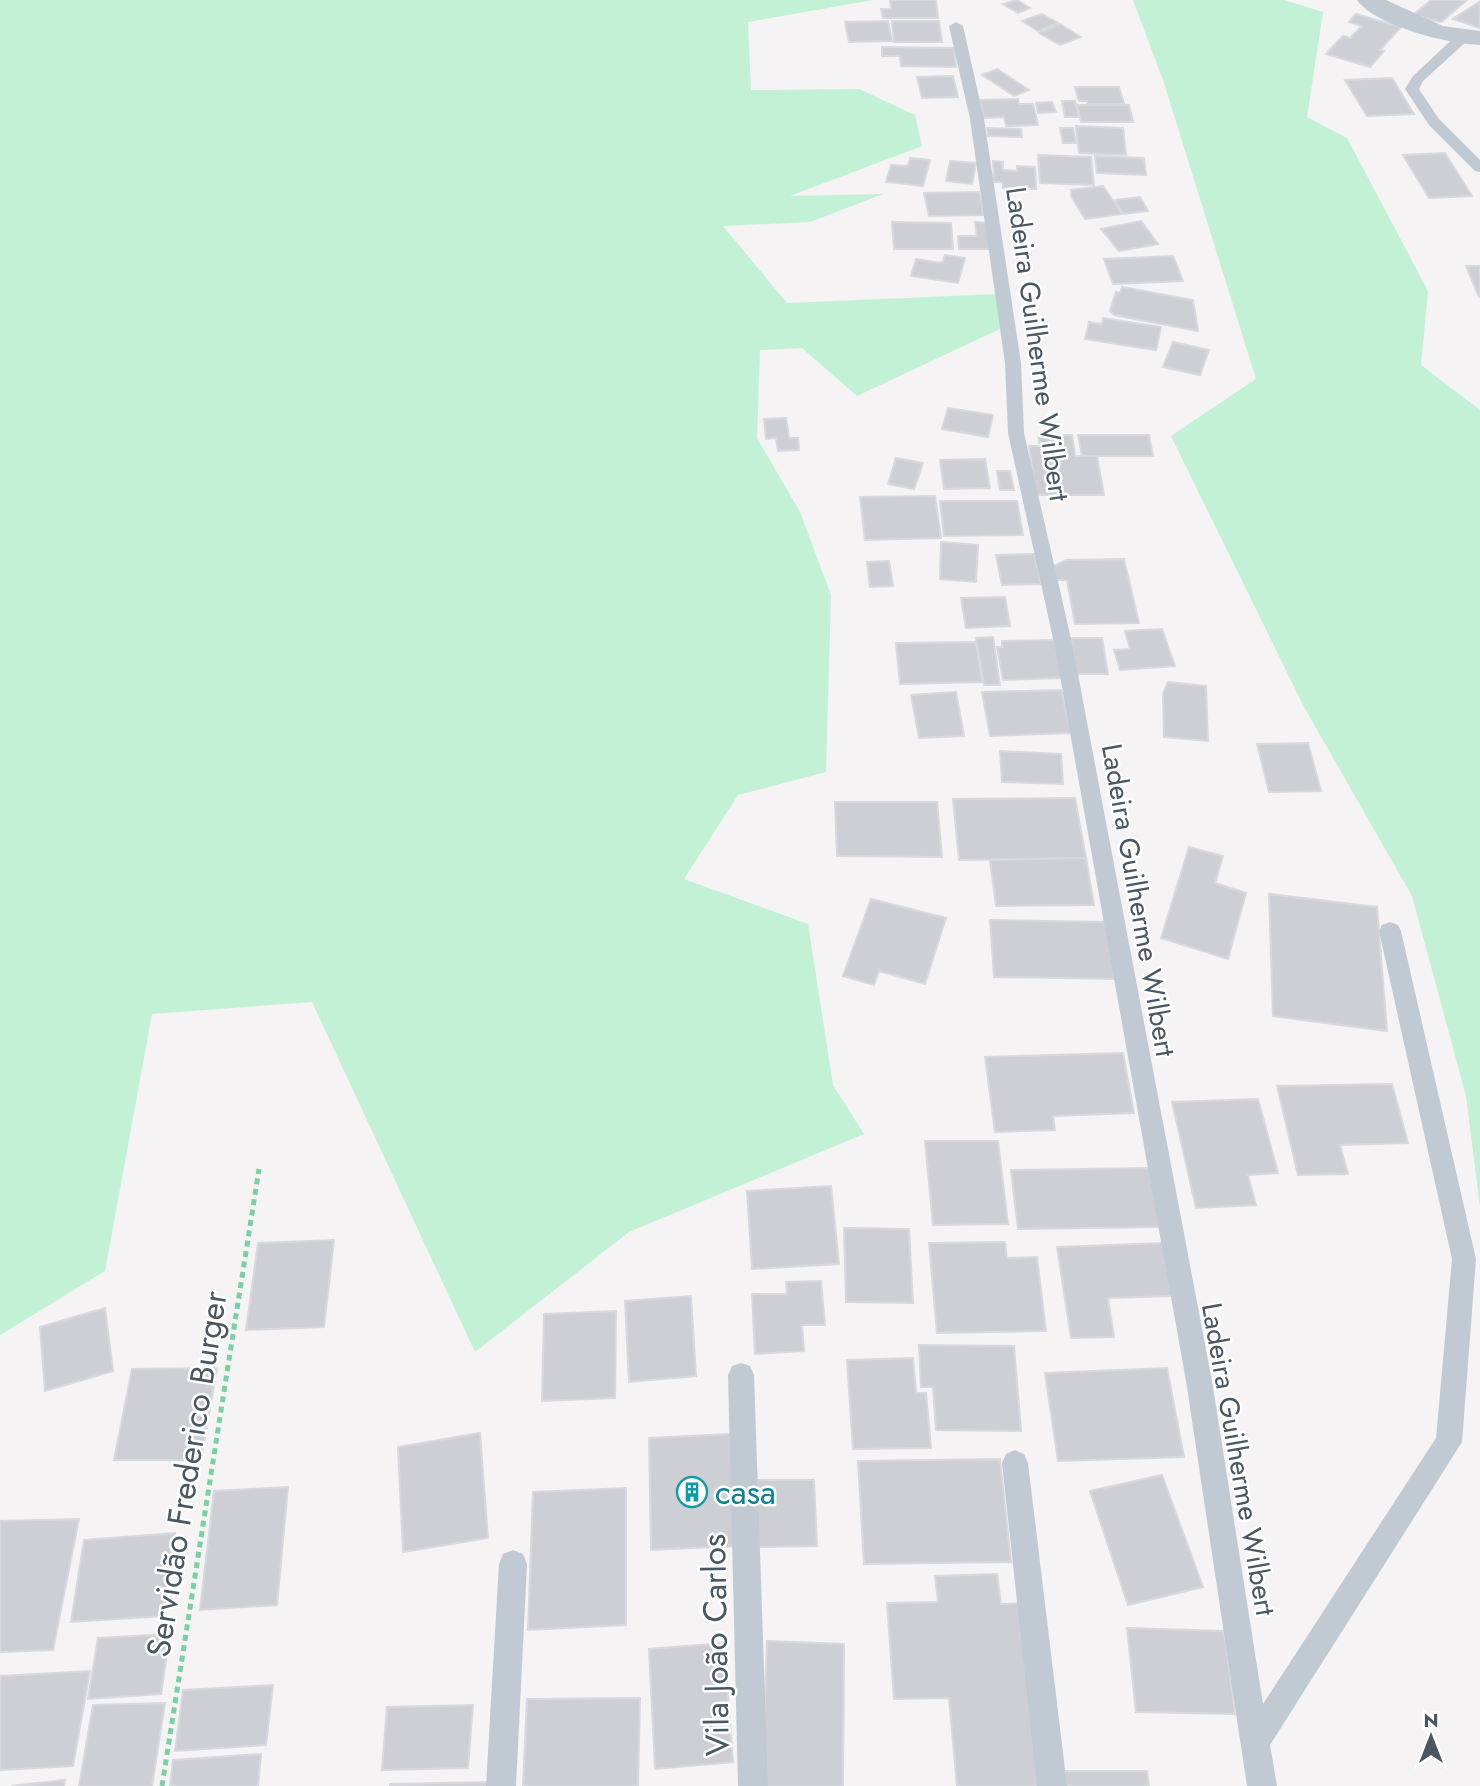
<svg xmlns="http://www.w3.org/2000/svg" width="1480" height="1786" viewBox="0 0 1480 1786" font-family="Jost,sans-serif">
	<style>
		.green { fill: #c3f1d5 }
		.building { fill: #cdcfd5; stroke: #d7d9de; stroke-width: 2 }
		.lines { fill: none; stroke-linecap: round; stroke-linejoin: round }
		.path { stroke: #7ad0a6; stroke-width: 5; stroke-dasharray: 6 4.5; stroke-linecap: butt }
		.service { fill: #c1cad2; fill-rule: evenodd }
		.minor { fill: #c1cad2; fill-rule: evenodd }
		.labels { text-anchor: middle; stroke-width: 5; stroke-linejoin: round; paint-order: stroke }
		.street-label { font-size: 28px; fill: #4a5661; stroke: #fff }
		.near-street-label { font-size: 33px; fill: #4a5661; stroke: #fff }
		.near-culture-label { font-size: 33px; fill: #0d838f; stroke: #fff; text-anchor: start }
	</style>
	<rect width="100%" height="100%" fill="#f5f3f3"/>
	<g class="green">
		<path d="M0 0H873L748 22 751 90 859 89 915 115 922 146 790 196 883 194 810 222 723 226 787 303 999 294 1002 328 857 396 802 348 760 350 757 438 800 512 831 595 826 772 738 795 684 879 808 924 833 1085 864 1134 629 1232 475 1352 312 1002 152 1014 105 1271 0 1335Z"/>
		<path d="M1133 0H1284L1323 12 1307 117 1347 138 1428 291 1421 365 1480 410V1207L1466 1096 1412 896 1303 705 1171 436 1256 379 1164 83Z"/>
	</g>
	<g class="building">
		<path d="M890 0H936L938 18H883L881 9H891Z"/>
		<path d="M1017 0 1030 8 1018 13 1003 4Z"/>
		<path d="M1431 0H1462L1466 1 1441 22 1413 15Z"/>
		<path d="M1479 2 1480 28 1453 19Z"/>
		<path d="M1042 14 1058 23 1038 31 1022 21Z"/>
		<path d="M1356 14 1401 27 1380 50 1384 51 1370 67 1326 54 1343 36 1350 38 1362 26 1349 22Z"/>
		<path d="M888 21 892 41 849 42 845 22Z"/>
		<path d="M892 21H939L942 42H894Z"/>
		<path d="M1060 24 1081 37 1060 45 1039 33Z"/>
		<path d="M882 47 954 48 956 67 901 66 900 56H882Z"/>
		<path d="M997 69 1029 90 1014 96 982 75Z"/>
		<path d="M953 76 958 97 922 98 917 77Z"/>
		<path d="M1392 78 1414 114 1367 116 1345 80Z"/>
		<path d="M1075 87H1119L1124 104H1087V101H1079Z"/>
		<path d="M1018 99 1019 104H1033L1038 125 1006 126 1004 117 984 118 980 100Z"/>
		<path d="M1062 101H1075L1079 117H1065Z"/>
		<path d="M1052 102 1056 112 1038 113 1036 103Z"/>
		<path d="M1077 105H1129L1133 122H1081Z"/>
		<path d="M1076 126 1123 128 1126 155 1079 153Z"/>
		<path d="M987 128 1021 129 1022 137 988 136Z"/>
		<path d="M1060 128H1073L1076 143H1063Z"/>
		<path d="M1445 153 1472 196 1429 198 1403 155Z"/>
		<path d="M1038 155 1091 157 1094 185 1040 183Z"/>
		<path d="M1095 156 1144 158 1146 175 1097 173Z"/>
		<path d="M910 158 930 160 923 186 886 182 891 165 908 166Z"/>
		<path d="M950 161 976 163 972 184 946 181Z"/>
		<path d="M993 161 1003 162V170L1017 171V166L1035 167 1036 189 1003 188V182H994Z"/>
		<path d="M1103 186 1122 214 1085 219 1071 196V190Z"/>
		<path d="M979 192 984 215 929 216 924 193Z"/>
		<path d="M1140 197 1148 211 1123 214 1115 200Z"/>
		<path d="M1141 221 1158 244 1119 251 1101 229Z"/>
		<path d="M892 222 951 223 953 249H894Z"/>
		<path d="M975 222 990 223 994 249H959L958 236H977Z"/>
		<path d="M945 255 965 258 958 283 911 276 916 259 942 263Z"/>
		<path d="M1173 256 1183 281 1113 284 1104 259Z"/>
		<path d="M1466 266H1480V297H1479Z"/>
		<path d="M1122 287 1193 300 1198 331 1114 315 1110 311 1116 292 1120 293Z"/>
		<path d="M1103 318 1161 327 1156 350 1085 339 1089 322 1102 324Z"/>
		<path d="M1173 342 1209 350 1200 375 1163 367Z"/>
		<path d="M948 408 993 415 988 437 942 429Z"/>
		<path d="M786 418 789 438H798L799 450 778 451 776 438 766 439 764 419Z"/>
		<path d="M1038 435H1072L1075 456H1097L1104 495H1036L1029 446H1040Z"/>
		<path d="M1078 435H1149L1153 456H1082Z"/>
		<path d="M896 458 923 463 914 489 888 484Z"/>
		<path d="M985 459 990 488 944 489 940 460Z"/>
		<path d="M997 471H1010L1014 490H1000Z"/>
		<path d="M935 496 941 538 865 540 860 497Z"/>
		<path d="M940 501H1017L1023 535 944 536Z"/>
		<path d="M941 542 978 545 976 582 940 579Z"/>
		<path d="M1034 554 1041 584 1002 585 996 555Z"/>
		<path d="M1124 559 1139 623 1075 624 1067 580H1051L1048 569 1066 560Z"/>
		<path d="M889 561 893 586 870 587 867 562Z"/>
		<path d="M1005 597 1010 626 966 628 961 598Z"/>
		<path d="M1162 629 1175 666 1120 670 1114 650 1130 649 1125 631Z"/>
		<path d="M993 637 1000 685H984L976 638Z"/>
		<path d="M1071 638H1102L1108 674H1076Z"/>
		<path d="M1054 640 1062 678 1003 680 997 647H1002V641Z"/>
		<path d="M976 642 982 682 900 684 896 643Z"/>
		<path d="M1168 682 1206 686 1208 741 1164 737 1163 694Z"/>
		<path d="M1061 690 1071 733 990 736 982 692Z"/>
		<path d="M956 692 964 736 919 738 911 695Z"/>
		<path d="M1308 743 1321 791 1269 792 1257 744Z"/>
		<path d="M1000 751 1061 754 1063 784 1002 782Z"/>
		<path d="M1075 798 1086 858 959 860 953 799Z"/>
		<path d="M835 802H937L942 857 837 856Z"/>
		<path d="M1189 847 1223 856 1215 883 1246 893 1228 959 1161 938Z"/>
		<path d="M1086 858 1094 905 996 906 990 860Z"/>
		<path d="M1269 894 1377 907 1387 1031 1273 1016Z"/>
		<path d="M871 899 946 918 925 984 879 971 874 985 843 976Z"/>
		<path d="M990 920 1108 922 1115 979 994 977Z"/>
		<path d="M1123 1053 1134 1113 1053 1116 1055 1130 995 1132 985 1057Z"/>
		<path d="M1392 1084 1408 1143 1340 1145 1348 1174 1298 1175 1277 1086Z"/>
		<path d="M1258 1099 1278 1173 1248 1175 1256 1205 1196 1208 1172 1102Z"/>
		<path d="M925 1141H998L1008 1224 933 1225Z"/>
		<path d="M1150 1168 1160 1227 1018 1229 1011 1170Z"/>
		<path d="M831 1186 839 1264 752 1269 747 1191Z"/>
		<path d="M844 1228 909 1229 913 1303 846 1302Z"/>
		<path d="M334 1240 324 1327 246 1330 258 1243Z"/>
		<path d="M1005 1242 1007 1258 1037 1257 1046 1331 937 1333 929 1243Z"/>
		<path d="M1164 1243 1173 1296 1108 1298 1114 1337 1071 1338 1057 1247Z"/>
		<path d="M821 1281 825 1325H802L804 1351 755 1354 752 1294H787L786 1282Z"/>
		<path d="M691 1296 696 1376 629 1382 625 1301Z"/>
		<path d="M105 1308 113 1371 45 1391 40 1327Z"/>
		<path d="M616 1311 615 1398 542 1401 544 1314Z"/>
		<path d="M919 1345 1014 1346 1021 1431 936 1430 933 1387H921Z"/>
		<path d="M913 1358 916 1393H926L931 1448 853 1449 847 1360Z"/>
		<path d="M217 1368 201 1460H114L132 1369Z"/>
		<path d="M1167 1368 1184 1457 1058 1461 1045 1373Z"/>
		<path d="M480 1433 488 1538 403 1552 398 1447Z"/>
		<path d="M730 1434 735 1546 651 1550 649 1438Z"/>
		<path d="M1000 1459 1011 1562 864 1564 858 1461Z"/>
		<path d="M1162 1475 1203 1587 1128 1605 1090 1491Z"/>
		<path d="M756 1480H814L817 1546 756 1547Z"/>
		<path d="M288 1487 277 1605 200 1610 214 1491Z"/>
		<path d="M626 1488V1625L528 1630 533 1492Z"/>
		<path d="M79 1519 53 1650 0 1652V1521Z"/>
		<path d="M175 1533 165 1616 71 1622 84 1540Z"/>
		<path d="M997 1574 1001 1604 1029 1603 1050 1786H957L949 1698 894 1699 887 1603 938 1602 935 1576Z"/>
		<path d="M1127 1628 1224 1631 1235 1714 1136 1712Z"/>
		<path d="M170 1634 161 1694 88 1699 98 1638Z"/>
		<path d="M767 1641 844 1644 843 1786H762Z"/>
		<path d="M724 1643 733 1762 655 1769 649 1649Z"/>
		<path d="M90 1671 73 1766 0 1770V1676Z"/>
		<path d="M273 1685 266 1745 175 1751 183 1690Z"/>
		<path d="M640 1698 638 1786H523L527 1699Z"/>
		<path d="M165 1703 152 1786H79L93 1705Z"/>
		<path d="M473 1705 468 1768 382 1770 387 1707Z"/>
		<path d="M261 1754 258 1786H170L173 1760Z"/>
		<path d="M1060 1771H1147L1149 1786H1061Z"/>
		<path d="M65 1780 64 1786H11Z"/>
		<path d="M490 1782V1786H390V1784Z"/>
	</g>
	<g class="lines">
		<path class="path" d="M162 1786 259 1169"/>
		<g class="service">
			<path d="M956 22 963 26 984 119 1021 363 1024 433 1072 643 1212 1381 1263 1704 1436 1438 1452 1259 1379 931 1382 925 1390 922 1398 925 1401 931 1476 1259 1462 1442 1270 1745 1277 1786H1247L1186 1381 1054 643 1008 433 1005 363 970 119 949 26Z"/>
			<path d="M1462 34 1467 35V41L1423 81 1419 89 1439 119 1480 160V172L1475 171 1429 125 1405 89 1413 76 1457 35Z"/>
			<path d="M741 1363 750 1366 754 1375 768 1786H738L728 1375 732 1366Z"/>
			<path d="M1015 1450 1024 1454 1028 1463 1067 1786H1037L1002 1463 1006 1454Z"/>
			<path d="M513 1550 523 1554 527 1564 516 1786H486L499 1564 503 1554Z"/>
		</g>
		<path class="minor" d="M1357 0H1386L1443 26 1480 31V45C1449 44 1375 26 1357 0Z"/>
	</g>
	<defs>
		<g id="building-ring" transform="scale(1.575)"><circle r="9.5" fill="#fff" stroke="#0f9aa8" stroke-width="1.5"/><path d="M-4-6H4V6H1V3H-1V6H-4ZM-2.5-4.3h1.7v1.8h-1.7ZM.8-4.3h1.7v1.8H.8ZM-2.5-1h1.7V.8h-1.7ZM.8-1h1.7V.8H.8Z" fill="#0f9aa8"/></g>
	</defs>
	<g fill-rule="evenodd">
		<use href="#building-ring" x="692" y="1492"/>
	</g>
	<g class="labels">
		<g class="street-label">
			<text transform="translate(1038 344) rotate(82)" y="10">Ladeira Guilherme Wilbert</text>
			<text transform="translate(1139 900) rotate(80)" y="10">Ladeira Guilherme Wilbert</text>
			<text transform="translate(1239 1459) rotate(80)" y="10">Ladeira Guilherme Wilbert</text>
		</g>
		<g class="near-street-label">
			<text transform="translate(186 1474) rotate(-81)" y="12">Servidão Frederico Burger</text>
			<text transform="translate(715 1645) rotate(-91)" y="12">Vila João Carlos</text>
		</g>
		<g class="near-culture-label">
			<text x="715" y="1504">casa</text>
		</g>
	</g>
	<g transform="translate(1431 1737)" stroke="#ffffff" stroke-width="5" paint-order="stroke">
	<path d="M0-5L12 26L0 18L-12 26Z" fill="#4a5661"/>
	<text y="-10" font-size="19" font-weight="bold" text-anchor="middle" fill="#4a5661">N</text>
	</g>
</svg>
